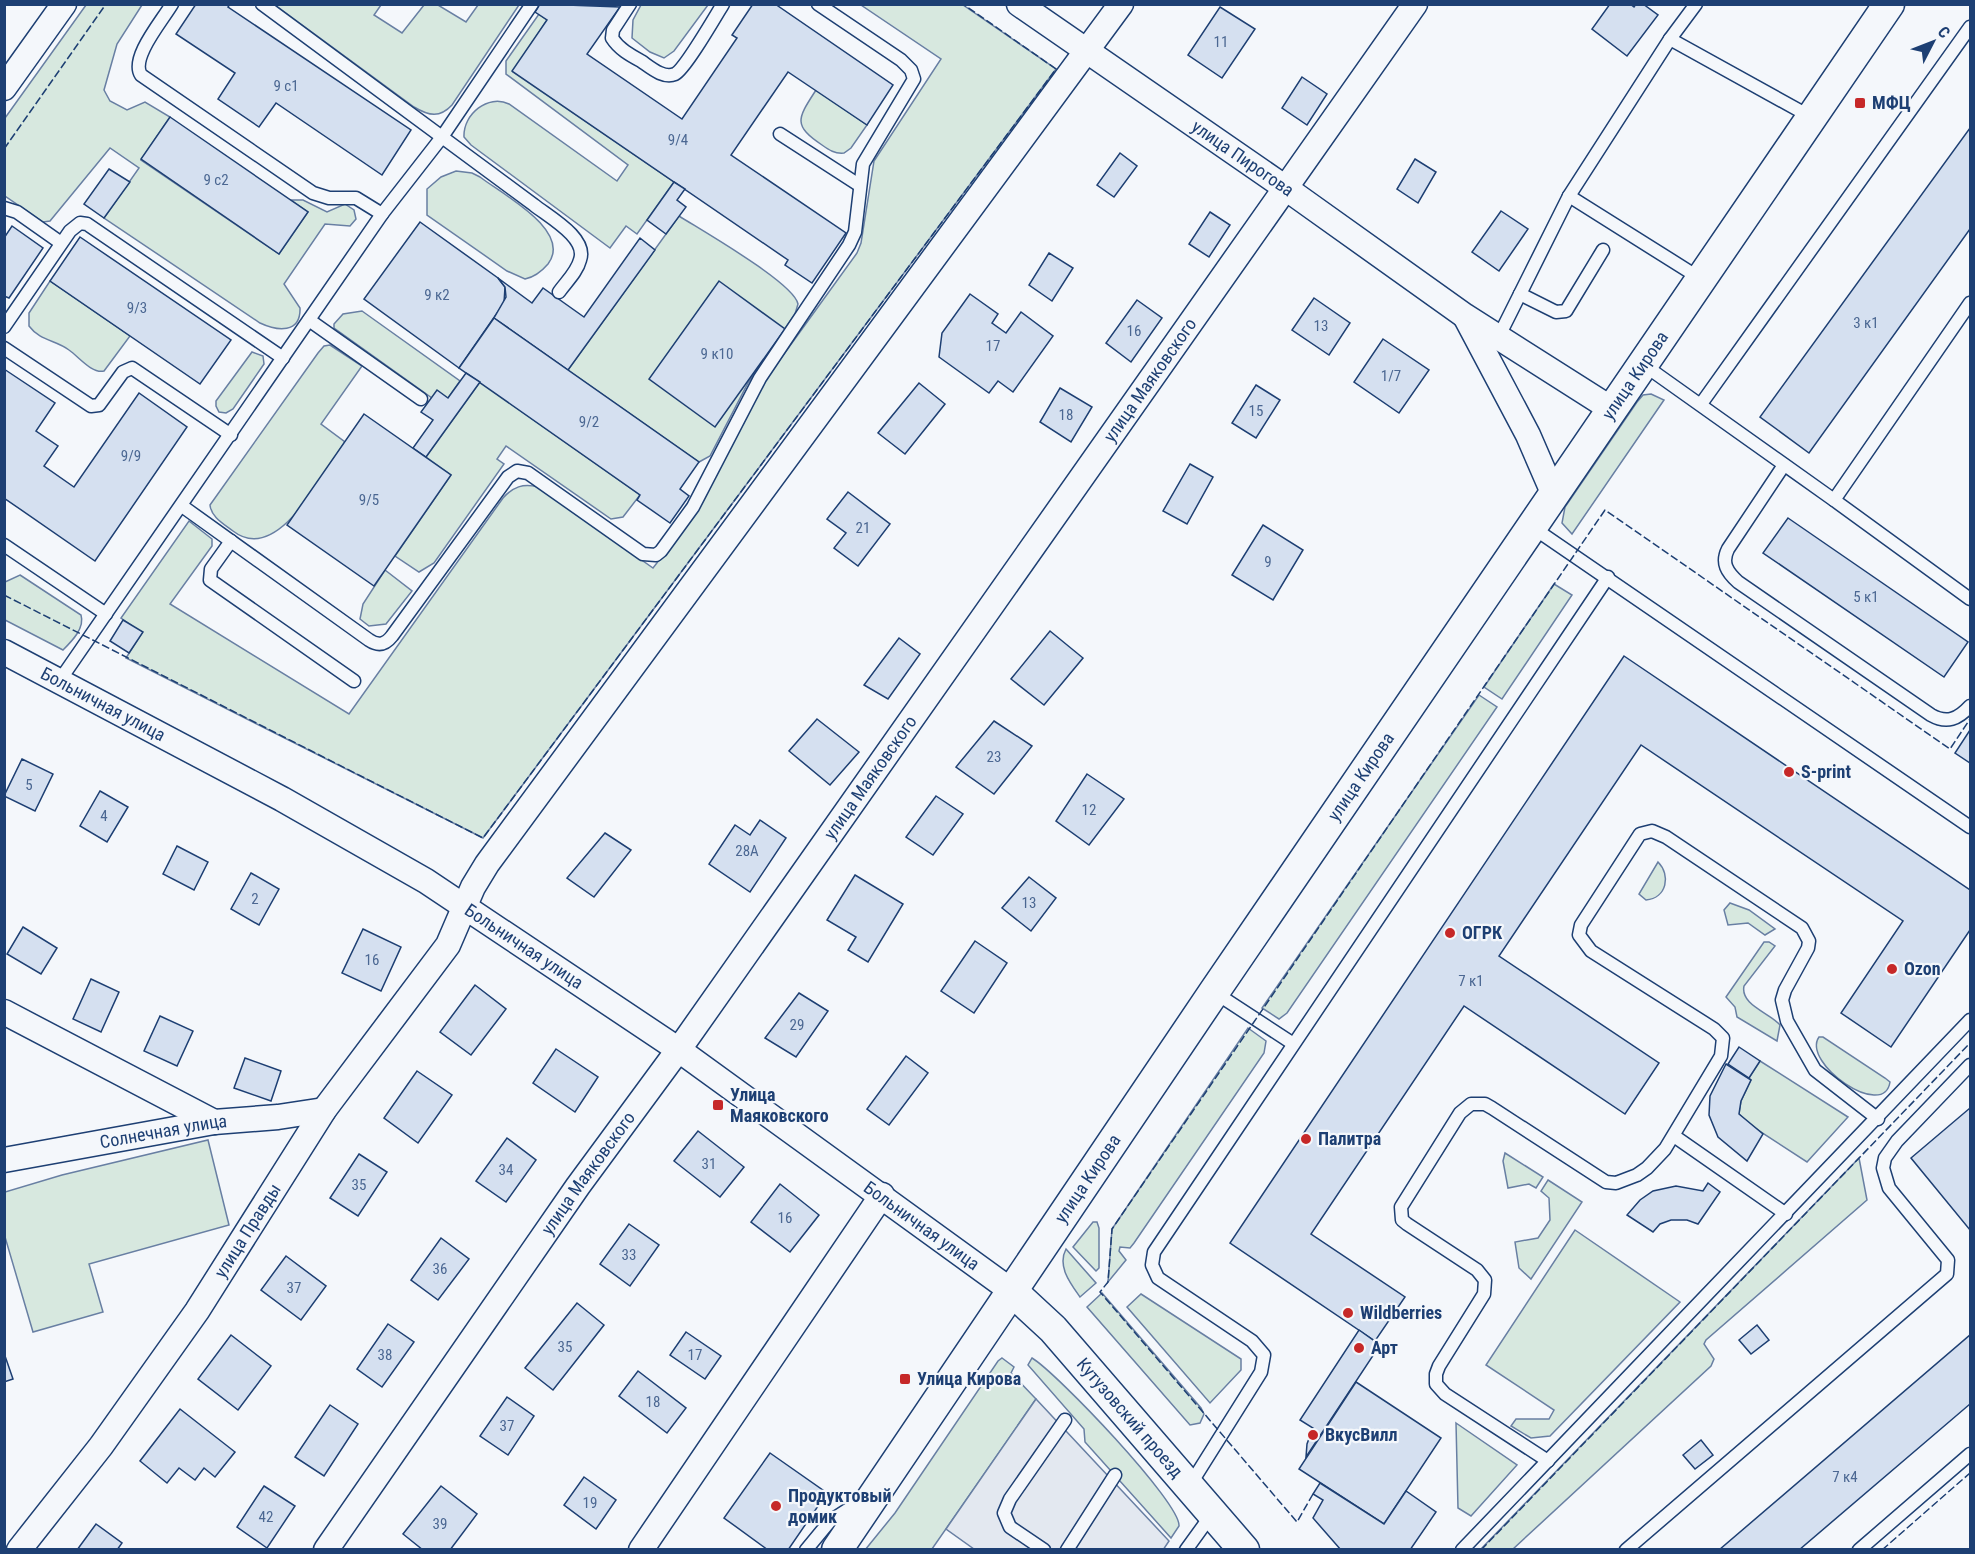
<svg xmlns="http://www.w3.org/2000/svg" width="1975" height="1554" viewBox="0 0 1975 1554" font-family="'Roboto Condensed',sans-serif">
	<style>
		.green { fill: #d7e8df; stroke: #687fa3; stroke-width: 1.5 }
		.parking { fill: #e3e8f0; stroke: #687fa3; stroke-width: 1.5 }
		.building { fill: #d5e0f0; stroke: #1d3f73; stroke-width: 1.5 }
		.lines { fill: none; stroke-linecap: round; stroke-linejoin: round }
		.service-casing { stroke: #1d3f73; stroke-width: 15 }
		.minor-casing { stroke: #1d3f73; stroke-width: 27 }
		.tertiary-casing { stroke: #1d3f73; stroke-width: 33 }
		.service { stroke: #f4f7fb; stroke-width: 12 }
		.minor { stroke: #f4f7fb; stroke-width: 24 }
		.tertiary { stroke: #f4f7fb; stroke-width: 30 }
		.fence { stroke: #1d3f73; stroke-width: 1.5; stroke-dasharray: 8 3; stroke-linecap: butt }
		.poi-dot { fill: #c62828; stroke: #f4f7fb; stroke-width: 2 }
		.labels { text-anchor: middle; stroke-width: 4.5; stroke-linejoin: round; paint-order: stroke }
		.number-label { font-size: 15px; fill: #4b6792 }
		.poi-label { font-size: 18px; font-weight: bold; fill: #1d3f73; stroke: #f4f7fb; text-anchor: start }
		.street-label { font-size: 18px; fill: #1d3f73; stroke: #f4f7fb }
	</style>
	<rect width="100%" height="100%" fill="#f4f7fb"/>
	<g class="green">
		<path d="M86 5H142L117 44 104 90 110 101 127 110 145 102 170 117 141 160 279 254 308 212 291 200H303L327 212 345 204 354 210 356 219 350 226 325 224 284 284 300 308C301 334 277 331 260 323L104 218 139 168 110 148 50 221 43 222 5 196V118Z"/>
		<path d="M275 5H381L374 15 402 33 424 5H438L466 22 478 5H519L452 105C440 118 429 116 414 107Z"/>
		<path d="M641 5 642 4 708 5 674 51 664 58 650 52 632 38 633 20Z"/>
		<path d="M861 5H963L1056 69 483 838 126 658 142 633 121 618 189 521 212 539V546L170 604 349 714 503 498C513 487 523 483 538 487L653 568 698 510 763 383 857 253 861 243 874 161 941 59Z"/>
		<path d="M539 14 547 20 513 72 674 182 637 234 626 226 610 248 471 145 464 137C463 114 488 94 509 104L617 181 628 165 506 74V61Z"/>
		<path d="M816 90 867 125 851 148 844 153C835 154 829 150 822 145 792 125 798 118 816 90Z"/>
		<path d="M456 171 472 173 480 177C502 194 573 231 548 264 542 271 535 277 525 279L507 271 427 215V189L441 177Z"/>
		<path d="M679 216C701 230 794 283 798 304L795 314 748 383 710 456 699 462 568 370Z"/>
		<path d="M50 281 130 336 104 371C92 374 79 357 69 350 56 340 40 341 29 326V313Z"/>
		<path d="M362 311 460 381 448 398H432L334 328V324L343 314Z"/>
		<path d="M330 345 362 366 321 424 345 442C323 473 278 566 233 531 224 524 211 517 210 505L318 353 324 346Z"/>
		<path d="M252 352 263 356 264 364 233 409 226 413 219 412 216 406V401Z"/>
		<path d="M480 382 640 495 623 517 611 519 506 446 497 459 504 464 434 563 419 572 395 556 451 475 426 457Z"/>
		<path d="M1651 394 1664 400 1572 534 1562 523 1565 507 1637 402 1643 395Z"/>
		<path d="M385 570 412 591 386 624 369 626 360 619 363 604Z"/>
		<path d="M20 575 81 615C85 628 72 641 63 650L5 620V582Z"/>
		<path d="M1554 584 1572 595 1502 699 1484 687Z"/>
		<path d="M1479 695 1497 707 1287 1013 1279 1019 1262 1008Z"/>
		<path d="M1658 862C1671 875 1667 898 1646 900L1639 894Z"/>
		<path d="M1730 903 1749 910 1775 929 1765 935 1748 923 1728 925 1724 910Z"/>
		<path d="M1764 942H1769L1775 946 1744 986C1740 1005 1770 1013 1780 1025L1777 1041 1737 1017 1735 1007 1726 997Z"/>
		<path d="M1248 1028 1266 1041 1264 1053 1134 1243 1130 1248 1120 1247 1119 1251 1126 1260 1108 1282 1112 1229Z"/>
		<path d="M1819 1037H1823L1885 1078 1890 1082C1884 1121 1801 1063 1819 1037Z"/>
		<path d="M1760 1061 1848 1117 1807 1162 1750 1125 1739 1114 1741 1101 1751 1080 1749 1078Z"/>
		<path d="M208 1140 229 1225 89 1264 103 1312 33 1332 5 1237V1192L62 1175Z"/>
		<path d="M1505 1153 1543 1177 1536 1188 1529 1184 1508 1188 1503 1161Z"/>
		<path d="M1859 1158 1867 1200 1706 1340 1704 1344 1714 1359 1711 1366 1513 1549H1481Z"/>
		<path d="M1548 1180 1582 1202 1531 1279 1519 1268 1515 1242 1538 1238 1550 1220 1549 1198 1541 1191Z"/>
		<path d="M1093 1222H1097L1099 1228V1268L1096 1271 1073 1247Z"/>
		<path d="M1575 1230 1680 1302 1550 1436 1531 1438 1511 1426 1516 1419H1549L1554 1410 1486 1365Z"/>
		<path d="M1066 1249 1096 1283 1080 1297C1070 1283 1057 1266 1066 1249Z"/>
		<path d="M1102 1293 1201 1408 1204 1414 1200 1423 1190 1425 1087 1307Z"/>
		<path d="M1141 1294 1241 1359V1370L1210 1403 1127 1307Z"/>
		<path d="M1002 1358 1014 1367 1011 1373 1036 1399 932 1549 865 1550 895 1513 998 1361Z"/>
		<path d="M1032 1358C1057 1373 1181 1503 1179 1526L1171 1538 1085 1442 1084 1429 1028 1365Z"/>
		<path d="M1456 1423 1517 1465 1471 1516 1458 1508Z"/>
	</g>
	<path class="parking" d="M1036 1399 1169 1541 1163 1550 974 1549 946 1529Z"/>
	<g class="building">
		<path d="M196 4H230L228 7 411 130 382 175 276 103 259 127 218 99 235 73 176 34Z"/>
		<path d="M540 4 620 7 587 54 682 119 737 38 732 35 753 4H775L893 85 867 125 788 72 731 155 846 233 812 283 785 265 788 260 512 71 547 20 535 12Z"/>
		<path d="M1610 4H1630L1634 7 1636 4H1643L1658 15 1627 56 1592 29Z"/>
		<path d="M1220 7 1255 29 1222 78 1188 55Z"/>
		<path d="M1302 77 1327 94 1307 125 1282 108Z"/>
		<path d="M170 117 308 212 279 254 141 159Z"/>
		<path d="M1970 128V229L1809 453 1760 417Z"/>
		<path d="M1120 153 1137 166 1114 197 1097 185Z"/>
		<path d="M1415 159 1436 172 1418 203 1397 189Z"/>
		<path d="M109 169 130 182 104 218 84 204Z"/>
		<path d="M674 182 685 189 677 200 686 207 666 234 647 220Z"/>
		<path d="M1501 211 1528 229 1499 271 1472 252Z"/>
		<path d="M1210 212 1230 225 1209 257 1189 244Z"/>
		<path d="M420 222 498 278 505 287 504 303 459 368 364 299Z"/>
		<path d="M12 226 43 248 9 298 4 296V238Z"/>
		<path d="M80 237 231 340 200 384 50 281Z"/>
		<path d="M640 238 655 250 568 370 494 318 506 297 505 287 498 278 532 303 543 288 584 317Z"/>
		<path d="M1049 253 1073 268 1052 301 1029 285Z"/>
		<path d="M719 281 785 329 715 427 649 379Z"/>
		<path d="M970 294 998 314 992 323 1006 333 1021 312 1053 336 1013 392 998 381 989 393 939 357 942 333Z"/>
		<path d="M1314 298 1350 323 1329 355 1292 330Z"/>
		<path d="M1137 300 1162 318 1131 362 1106 343Z"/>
		<path d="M494 318 699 462 680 489 689 496 670 523 637 500 640 495 459 368Z"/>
		<path d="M1383 339 1429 370 1399 413 1354 382Z"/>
		<path d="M4 369 55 403 36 431 58 446 44 466 74 487 139 393 187 427 95 561 4 498Z"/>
		<path d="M466 373 480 382 426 457 413 448 433 420 421 412 437 390 448 398Z"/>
		<path d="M919 383 945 404 905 454 878 433Z"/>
		<path d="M1256 385 1280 400 1256 438 1232 423Z"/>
		<path d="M1060 388 1092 407 1071 442 1040 422Z"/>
		<path d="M364 414 451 475 374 586 287 525Z"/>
		<path d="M1190 464 1213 477 1187 524 1163 511Z"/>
		<path d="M848 492 890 524 858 566 834 548 846 533 827 519Z"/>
		<path d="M1788 518 1968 642 1944 677 1763 553Z"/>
		<path d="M1263 525 1303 550 1273 600 1232 575Z"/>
		<path d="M123 620 143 632 129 653 110 641Z"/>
		<path d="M1050 631 1083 658 1044 705 1011 679Z"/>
		<path d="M899 638 920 654 888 699 864 685Z"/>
		<path d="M1624 656 1970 890V930L1891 1047 1841 1013 1903 921 1641 745 1499 956 1659 1063 1625 1114 1464 1006 1311 1234 1405 1297 1375 1341 1230 1243Z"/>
		<path d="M817 719 859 752 830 785 789 751Z"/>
		<path d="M994 721 1032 746 994 794 956 767Z"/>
		<path d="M1970 730V763L1955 753Z"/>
		<path d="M22 759 53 774 35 811 4 796Z"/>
		<path d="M1087 774 1124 799 1089 845 1056 821Z"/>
		<path d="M100 791 128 807 107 842 80 826Z"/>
		<path d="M936 796 963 814 933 855 906 837Z"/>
		<path d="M760 820 786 838 750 892 709 864 735 825 750 835Z"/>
		<path d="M605 833 631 850 594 897 567 878Z"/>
		<path d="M177 846 208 862 194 890 163 874Z"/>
		<path d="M251 873 279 889 259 925 231 909Z"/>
		<path d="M855 875 903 904 868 962 848 950 856 937 827 920Z"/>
		<path d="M1029 877 1056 898 1031 931 1002 908Z"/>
		<path d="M23 927 57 948 41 974 7 954Z"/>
		<path d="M363 929 401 947 381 991 342 973Z"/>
		<path d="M975 941 1007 963 974 1013 941 991Z"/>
		<path d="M91 979 119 992 101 1032 73 1019Z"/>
		<path d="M475 985 506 1009 471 1055 440 1032Z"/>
		<path d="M799 993 828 1011 796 1057 765 1038Z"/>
		<path d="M160 1016 193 1031 177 1066 144 1051Z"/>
		<path d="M1739 1047 1760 1061 1749 1078 1728 1064Z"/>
		<path d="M556 1049 598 1077 575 1112 533 1083Z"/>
		<path d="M906 1056 928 1073 889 1125 867 1109Z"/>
		<path d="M245 1058 281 1071 271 1101 234 1088Z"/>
		<path d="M1726 1064 1751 1080 1741 1101 1739 1114 1763 1134 1747 1161 1718 1137 1709 1115 1710 1096Z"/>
		<path d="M417 1071 452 1095 418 1143 384 1118Z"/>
		<path d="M1970 1108V1230L1911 1158Z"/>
		<path d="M698 1131 744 1167 720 1197 674 1161Z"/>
		<path d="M507 1138 536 1160 506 1202 476 1181Z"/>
		<path d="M359 1154 387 1172 358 1216 330 1198Z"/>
		<path d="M1708 1183 1720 1192 1698 1224 1687 1220H1671L1660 1224 1653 1232 1627 1215 1640 1200 1653 1191 1676 1186 1703 1191Z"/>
		<path d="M780 1184 819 1215 790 1252 751 1222Z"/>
		<path d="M629 1224 659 1245 630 1286 600 1264Z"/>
		<path d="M441 1238 469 1259 438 1300 411 1280Z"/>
		<path d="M286 1256 326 1286 301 1320 261 1290Z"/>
		<path d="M577 1303 604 1325 553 1390 525 1368Z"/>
		<path d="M388 1324 414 1342 382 1387 357 1369Z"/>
		<path d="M1757 1325 1769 1340 1751 1354 1739 1340Z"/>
		<path d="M1359 1330 1380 1345 1306 1457 1307 1444 1313 1428 1300 1420Z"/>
		<path d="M686 1332 721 1356 705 1379 670 1355Z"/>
		<path d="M231 1335 271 1366 238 1410 198 1379Z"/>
		<path d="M1970 1335V1404L1799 1550H1719Z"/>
		<path d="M4 1353 13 1379 4 1382Z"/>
		<path d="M638 1371 686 1408 667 1433 619 1396Z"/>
		<path d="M1356 1382 1441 1438 1384 1524 1299 1469Z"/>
		<path d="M507 1397 534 1416 508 1455 480 1436Z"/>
		<path d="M330 1405 358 1424 324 1476 295 1457Z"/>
		<path d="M180 1409 235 1452 215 1477 204 1468 195 1480 179 1468 167 1483 140 1461Z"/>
		<path d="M1701 1440 1713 1455 1695 1469 1683 1455Z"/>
		<path d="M770 1453 827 1493 788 1550H768L724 1518Z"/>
		<path d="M584 1477 616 1500 596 1529 564 1505Z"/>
		<path d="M1320 1483 1384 1524 1406 1491 1436 1512 1410 1550H1341L1313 1518 1323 1500 1313 1494Z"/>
		<path d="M264 1486 295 1506 267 1548 237 1527Z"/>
		<path d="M441 1486 477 1514 450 1550H423L403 1534Z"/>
		<path d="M96 1524 122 1543 117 1550H77Z"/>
	</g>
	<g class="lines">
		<g class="service-casing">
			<g id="service">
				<path d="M172 4C162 21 130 58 141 75L313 193 329 198H356L382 214"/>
				<path d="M262 4 534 205C549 217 588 238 580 260 577 272 566 282 559 292"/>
				<path d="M630 4 613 30 612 38C619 49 630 55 641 61 650 67 663 79 675 74 685 69 715 17 723 4"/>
				<path d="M1670 39 1811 117"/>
				<path d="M780 134 859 185"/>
				<path d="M1569 196 1701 279"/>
				<path d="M4 208 17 212 61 243"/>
				<path d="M1520 294 1556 312 1566 311 1603 250"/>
				<path d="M309 320 421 399"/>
				<path d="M4 327 70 231 80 223 87 224 283 358"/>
				<path d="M1498 338 1569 196 1670 39 1696 4"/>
				<path d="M4 348 91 406 99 405 123 372 132 368 231 435"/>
				<path d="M1644 365 1834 500 1970 303"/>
				<path d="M1701 404 1970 27"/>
				<path d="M1784 465 1728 549C1721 563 1727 572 1738 582L1931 715C1947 724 1958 719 1970 706"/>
				<path d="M1834 500 1970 599"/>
				<path d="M182 506 369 640C378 646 385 645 392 636L508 477 517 471 528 473 643 554 656 555 661 551 693 507 760 378 849 245 855 232 863 164 914 79 911 70 901 60 818 4"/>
				<path d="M1532 527 1970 827"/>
				<path d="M231 541 211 569 210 580 354 681"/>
				<path d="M4 545 106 614"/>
				<path d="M60 680 382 214 442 137 532 4"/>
				<path d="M1214 992 1292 1043"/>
				<path d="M1674 1136 1786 1214"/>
				<path d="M1548 1461 1445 1394 1436 1384V1374L1439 1366 1484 1294 1485 1280 1477 1270 1407 1224 1402 1220 1401 1207 1460 1113 1471 1104H1485L1492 1108 1606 1182 1616 1183 1637 1175 1647 1168 1665 1149 1721 1056 1723 1038 1714 1029 1591 951 1579 935 1581 925 1640 834 1652 831 1666 837 1802 928 1809 941 1808 948 1785 990 1782 1000 1787 1021 1815 1070 1878 1119"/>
				<path d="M1190 1485 1261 1372 1264 1355 1252 1341 1158 1278 1152 1265 1154 1252 1608 577"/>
				<path d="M806 1550 830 1521 858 1503"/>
				<path d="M1044 1550 1010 1527 1004 1513 1010 1499 1065 1420"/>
				<path d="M1067 1550 1115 1475"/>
				<path d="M1186 1550 1212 1514"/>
				<path d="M1462 1550 1970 1020"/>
				<path d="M1626 1550 1947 1274 1948 1260 1889 1188 1883 1168 1885 1158 1897 1141 1970 1065"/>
				<path d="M1859 1550 1970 1454"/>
			</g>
		</g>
		<g class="minor-casing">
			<g id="minor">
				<path id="s1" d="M1019 4 1287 189 1465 316 1613 410"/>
				<path d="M4 88 64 4"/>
				<path d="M1466 318 1528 435 1554 495"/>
				<path id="s2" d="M4 652 282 799 426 881 679 1050 1013 1292"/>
				<path d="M4 1012 214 1122"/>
				<path id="s3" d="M4 1160 214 1122 278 1117 324 1110"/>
				<path id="s4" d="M19 1550 101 1446 197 1311 324 1110 448 945 473 887 487 864 1121 4"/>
				<path id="s5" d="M326 1550 578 1186 687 1038 1415 4"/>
				<path d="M641 1550 882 1195"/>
			</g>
		</g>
		<g class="tertiary-casing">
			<g id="tertiary">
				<path id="s6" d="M1013 1292 1053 1329 1244 1550"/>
				<path id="s7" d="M837 1550 1214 992 1889 4"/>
			</g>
		</g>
		<use href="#service" class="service"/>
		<use href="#minor" class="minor"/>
		<use href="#tertiary" class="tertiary"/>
		<g class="fence">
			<path d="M4 149 106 4"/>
			<path d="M4 595 483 838 1056 69 963 4"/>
			<path d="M1313 1494 1297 1522 1100 1292 1108 1282 1112 1229 1605 510 1950 749 1970 719"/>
			<path d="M1481 1550 1970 1043"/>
			<path d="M1882 1550 1970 1473"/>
		</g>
	</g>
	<g class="poi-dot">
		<rect x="1854" y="97" width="12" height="12" rx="3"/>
		<circle cx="1789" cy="772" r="6"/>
		<circle cx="1450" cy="933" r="6"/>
		<circle cx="1892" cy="969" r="6"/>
		<rect x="712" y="1099" width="12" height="12" rx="3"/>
		<circle cx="1306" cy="1139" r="6"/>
		<circle cx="1348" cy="1313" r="6"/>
		<circle cx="1359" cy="1348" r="6"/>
		<rect x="899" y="1373" width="12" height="12" rx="3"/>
		<circle cx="1313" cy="1435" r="6"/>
		<circle cx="776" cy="1506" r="6"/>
	</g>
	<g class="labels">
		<g class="number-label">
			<text x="1221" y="47">11</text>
			<text x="286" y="91">9 с1</text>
			<text x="678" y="145">9/4</text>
			<text x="216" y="185">9 с2</text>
			<text x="437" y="300">9 к2</text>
			<text x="137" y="313">9/3</text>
			<text x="1866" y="328">3 к1</text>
			<text x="1321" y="331">13</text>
			<text x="1134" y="336">16</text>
			<text x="993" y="351">17</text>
			<text x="717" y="359">9 к10</text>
			<text x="1391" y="381">1/7</text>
			<text x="1256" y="416">15</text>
			<text x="1066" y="420">18</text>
			<text x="589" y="427">9/2</text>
			<text x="131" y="461">9/9</text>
			<text x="369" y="505">9/5</text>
			<text x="863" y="533">21</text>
			<text x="1268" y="567">9</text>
			<text x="1866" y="602">5 к1</text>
			<text x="994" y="762">23</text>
			<text x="29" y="790">5</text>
			<text x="1089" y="815">12</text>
			<text x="104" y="821">4</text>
			<text x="747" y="856">28А</text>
			<text x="255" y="904">2</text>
			<text x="1029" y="908">13</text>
			<text x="372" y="965">16</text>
			<text x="1471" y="986">7 к1</text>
			<text x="797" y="1030">29</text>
			<text x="709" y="1169">31</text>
			<text x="506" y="1175">34</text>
			<text x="359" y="1190">35</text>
			<text x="785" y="1223">16</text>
			<text x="629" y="1260">33</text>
			<text x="440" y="1274">36</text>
			<text x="294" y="1293">37</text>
			<text x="565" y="1352">35</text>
			<text x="385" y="1360">38</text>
			<text x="695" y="1360">17</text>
			<text x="653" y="1407">18</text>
			<text x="507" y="1431">37</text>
			<text x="1845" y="1482">7 к4</text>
			<text x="590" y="1508">19</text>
			<text x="266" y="1522">42</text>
			<text x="440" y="1529">39</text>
		</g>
		<g class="poi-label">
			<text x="1872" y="109">МФЦ</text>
			<text x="1801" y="778">S-print</text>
			<text x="1462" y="939">ОГРК</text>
			<text x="1904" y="975">Ozon</text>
			<text x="730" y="1101">Улица<tspan x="730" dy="21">Маяковского</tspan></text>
			<text x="1318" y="1145">Палитра</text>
			<text x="1360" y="1319">Wildberries</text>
			<text x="1371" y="1354">Арт</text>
			<text x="917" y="1385">Улица Кирова</text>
			<text x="1325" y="1441">ВкусВилл</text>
			<text x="788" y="1502">Продуктовый<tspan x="788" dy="21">домик</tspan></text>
		</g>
		<g class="street-label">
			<text dy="6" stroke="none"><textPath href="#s1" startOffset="272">улица Пирогова</textPath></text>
			<text dy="6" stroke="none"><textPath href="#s7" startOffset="1420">улица Кирова</textPath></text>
			<text dy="6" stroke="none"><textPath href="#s5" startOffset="1431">улица Маяковского</textPath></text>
			<text dy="6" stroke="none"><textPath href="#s2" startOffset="112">Больничная улица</textPath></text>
			<text dy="6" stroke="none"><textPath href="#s7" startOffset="934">улица Кирова</textPath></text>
			<text dy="6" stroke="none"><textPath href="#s5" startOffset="945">улица Маяковского</textPath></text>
			<text dy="6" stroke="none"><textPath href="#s2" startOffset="598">Больничная улица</textPath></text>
			<text dy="6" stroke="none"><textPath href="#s3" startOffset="162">Солнечная улица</textPath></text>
			<text dy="6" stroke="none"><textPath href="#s5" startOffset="459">улица Маяковского</textPath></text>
			<text dy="6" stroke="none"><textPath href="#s7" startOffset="448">улица Кирова</textPath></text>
			<text dy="6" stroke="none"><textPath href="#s2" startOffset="1084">Больничная улица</textPath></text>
			<text dy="6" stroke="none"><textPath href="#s4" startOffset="393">улица Правды</textPath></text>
			<text dy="6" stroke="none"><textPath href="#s6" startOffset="172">Кутузовский проезд</textPath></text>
		</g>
	</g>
	<rect width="1975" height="1554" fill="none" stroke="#1d3f73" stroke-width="12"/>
	<g transform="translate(1933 42) rotate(48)" stroke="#f4f7fb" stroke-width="4.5" paint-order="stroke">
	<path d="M0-4.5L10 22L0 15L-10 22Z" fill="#1d3f73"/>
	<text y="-9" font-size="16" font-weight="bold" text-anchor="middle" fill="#1d3f73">С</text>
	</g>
</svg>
